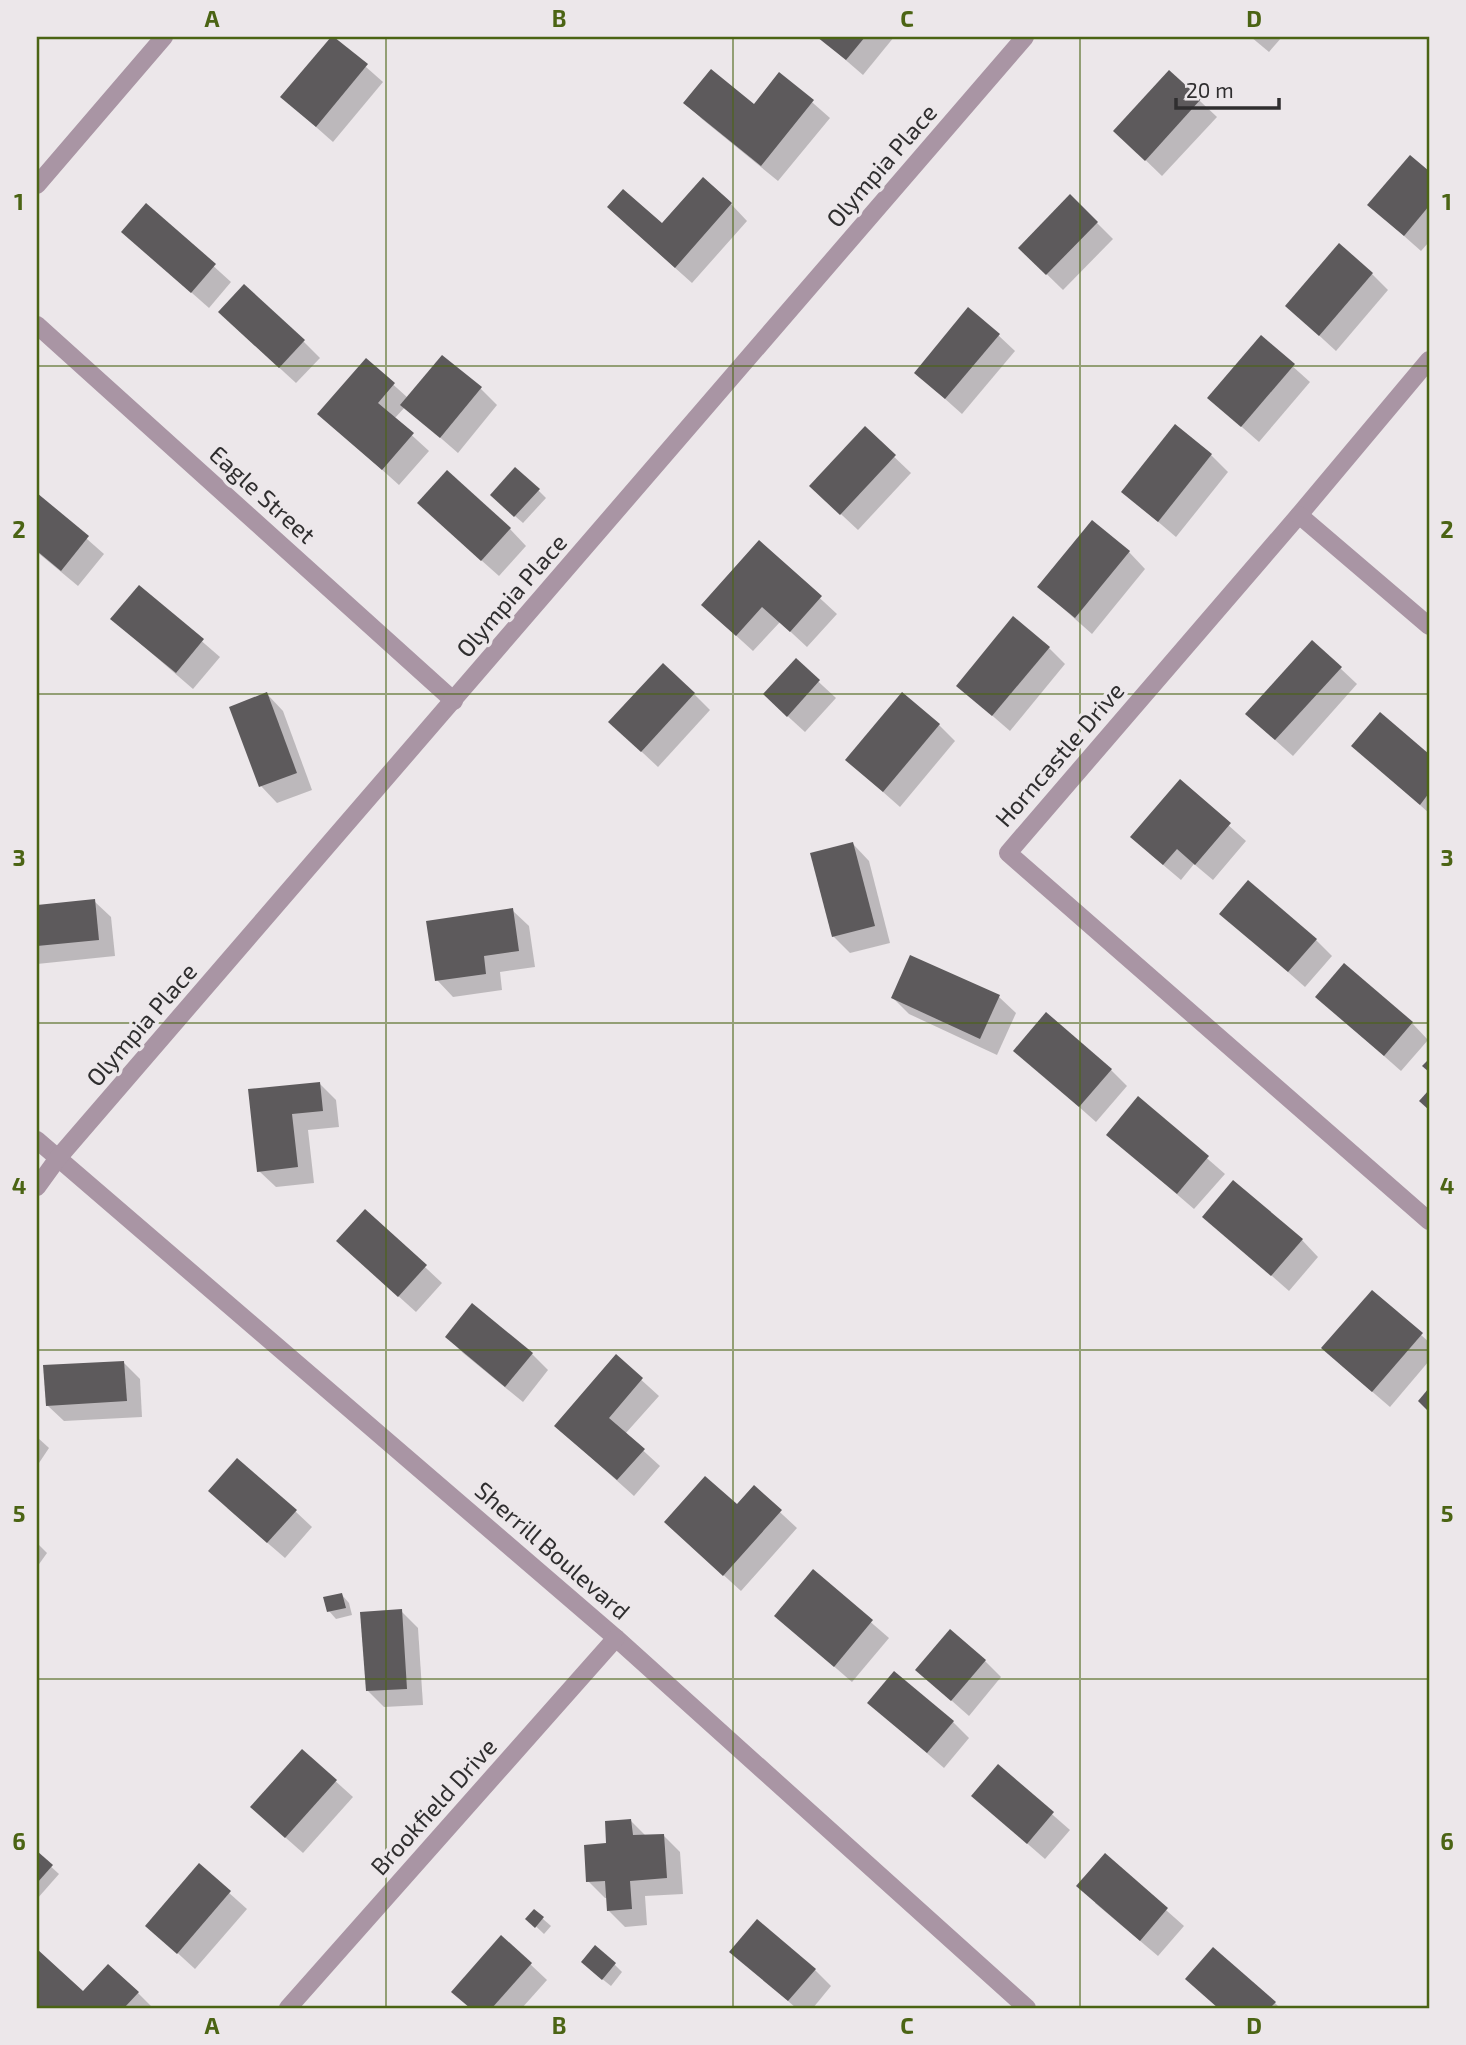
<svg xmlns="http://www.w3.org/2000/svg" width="1466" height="2045" viewBox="0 0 1466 2045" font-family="'Exo 2',sans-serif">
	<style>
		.shadow { fill: #0003 }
		.building { fill: #5d5a5c }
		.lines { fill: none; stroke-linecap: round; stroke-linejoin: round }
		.minor { stroke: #a995a4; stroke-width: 18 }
		.grid { fill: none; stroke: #4b6414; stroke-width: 2; stroke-opacity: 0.55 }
		.labels { text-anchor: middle; stroke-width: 7; stroke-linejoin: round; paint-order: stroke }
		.street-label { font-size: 24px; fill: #2f2e2f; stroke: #ece7ea }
		.neatline { fill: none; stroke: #4b6414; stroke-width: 2.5 }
		.grid-label { font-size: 23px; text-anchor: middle; font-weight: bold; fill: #4b6414 }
	</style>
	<rect width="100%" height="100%" fill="#ece7ea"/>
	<g class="shadow">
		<path d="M332 37 383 82 333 142 282 97Z"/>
		<path d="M819 37H894L863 75Z"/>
		<path d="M1251 37H1282L1269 52Z"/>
		<path d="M1169 72 1217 117 1162 176 1132 147Z"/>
		<path d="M780 74 830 118 778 181 702 119 685 103 754 106Z"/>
		<path d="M1410 157 1429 173V242L1421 251 1369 205Z"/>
		<path d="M1070 196 1113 239 1063 290 1020 248Z"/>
		<path d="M731 204 747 221 692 283 626 224 662 225Z"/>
		<path d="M146 205 231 282 209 308 123 232Z"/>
		<path d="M1372 274 1388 290 1336 351 1287 306Z"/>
		<path d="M237 329 303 341 320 358 296 383Z"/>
		<path d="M998 335 1015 351 962 414 916 373Z"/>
		<path d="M1261 338 1310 382 1259 442 1209 398Z"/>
		<path d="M366 360 408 398 480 388 497 405 458 453 405 407 394 419 429 451 399 485 320 414Z"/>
		<path d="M1175 427 1211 455 1228 472 1176 537 1123 492Z"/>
		<path d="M865 429 911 473 858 530 828 502Z"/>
		<path d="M538 490 546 498 523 523 500 503Z"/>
		<path d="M37 495 104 554 78 586 37 552Z"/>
		<path d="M436 520 510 529 526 546 499 576Z"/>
		<path d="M759 542 837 614 807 647 780 622 753 651 720 621Z"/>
		<path d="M1129 552 1145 569 1092 634 1039 587Z"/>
		<path d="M139 587 220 657 193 689 112 619Z"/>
		<path d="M1049 648 1065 664 1010 731 958 686Z"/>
		<path d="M796 661 836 698 805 732 782 711Z"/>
		<path d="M1340 668 1357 684 1293 756 1264 730Z"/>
		<path d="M267 694 283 711 312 790 277 803 261 786Z"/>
		<path d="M694 694 710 710 658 767 627 738Z"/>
		<path d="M1380 715 1429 757V813L1353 746Z"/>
		<path d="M939 725 955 741 900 807 847 760Z"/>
		<path d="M1180 782 1246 841 1213 880 1194 864 1181 880 1149 853Z"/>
		<path d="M853 844 869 861 890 943 850 953 833 936Z"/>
		<path d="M94 901 111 917 115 956 37 964V907Z"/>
		<path d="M512 910 529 926 535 967 500 972 502 990 453 997 437 980Z"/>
		<path d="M1222 914 1316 940 1332 956 1305 987Z"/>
		<path d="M999 997 1016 1013 997 1055 909 1014 893 998Z"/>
		<path d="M1317 997 1412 1023 1428 1040 1401 1071Z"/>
		<path d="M1016 1051 1111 1070 1127 1086 1096 1122Z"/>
		<path d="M319 1083 336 1100 339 1127 308 1130 314 1183 276 1187 259 1171 250 1090Z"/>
		<path d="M1139 1099 1225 1174 1194 1209 1108 1135Z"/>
		<path d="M365 1211 442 1283 416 1312 355 1257Z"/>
		<path d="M1204 1216 1302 1240 1318 1257 1289 1291Z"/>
		<path d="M1421 1335 1429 1342V1361L1390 1407 1340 1364Z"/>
		<path d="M447 1337 532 1354 548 1370 523 1402 463 1353Z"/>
		<path d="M616 1357 659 1396 625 1434 660 1466 634 1496 556 1426Z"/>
		<path d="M123 1362 140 1379 142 1417 64 1421 47 1405Z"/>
		<path d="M37 1437 49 1448 37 1466Z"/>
		<path d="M754 1488 797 1528 741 1591 683 1538 737 1506Z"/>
		<path d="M227 1508 295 1511 312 1527 285 1558Z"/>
		<path d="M37 1543 47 1553 37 1567Z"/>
		<path d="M813 1572 889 1638 852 1682 776 1616Z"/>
		<path d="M342 1595 349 1603 352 1615 336 1619 329 1611Z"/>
		<path d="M401 1611 418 1628 423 1705 384 1707 368 1691Z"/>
		<path d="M985 1661 1001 1677 969 1716 917 1670Z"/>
		<path d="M869 1703 953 1722 969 1738 944 1768Z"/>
		<path d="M302 1751 353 1797 303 1853 269 1823Z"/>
		<path d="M998 1767 1070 1830 1045 1859 973 1796Z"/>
		<path d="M631 1821 646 1836 663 1835 680 1852 683 1894 645 1896 647 1925 625 1927 608 1910V1898H605L588 1881 608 1845Z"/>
		<path d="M37 1854 59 1874 37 1899Z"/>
		<path d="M1105 1856 1184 1926 1158 1956 1095 1903Z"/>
		<path d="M199 1866 247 1909 195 1969 148 1926Z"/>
		<path d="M534 1911 551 1926 544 1934 528 1919Z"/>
		<path d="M37 1951 84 1993H138L153 2008H39L37 2006Z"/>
		<path d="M732 1952 815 1970 831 1986 813 2008H796Z"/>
		<path d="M530 1964 547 1980 522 2008H470L453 1992Z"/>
		<path d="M614 1964 622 1972 611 1986 591 1970Z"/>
		<path d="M1187 1979 1275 2003 1280 2008H1218Z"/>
	</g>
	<g class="building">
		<path d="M331 37H334L368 64 316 127 280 97Z"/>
		<path d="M817 37H865L846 60Z"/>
		<path d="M711 69 754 104 779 72 814 100 761 166 683 103Z"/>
		<path d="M1169 70 1201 99 1145 161 1113 131Z"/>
		<path d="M1410 155 1429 171V206L1404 236 1367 205Z"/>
		<path d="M703 177 732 203 675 268 607 207 623 189 662 223Z"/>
		<path d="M1070 194 1098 222 1046 275 1018 248Z"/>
		<path d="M146 203 216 264 191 293 121 232Z"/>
		<path d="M1339 243 1373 273 1319 336 1285 306Z"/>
		<path d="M244 284 305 340 279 368 218 312Z"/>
		<path d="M968 307 1000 334 945 399 914 373Z"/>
		<path d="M1261 335 1295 364 1241 427 1207 398Z"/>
		<path d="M442 355 482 387 440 438 400 405Z"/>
		<path d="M366 358 395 383 378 403 414 433 382 470 317 414Z"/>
		<path d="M1175 424 1212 454 1158 522 1121 492Z"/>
		<path d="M865 426 896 455 840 515 809 486Z"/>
		<path d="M515 467 540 489 514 517 490 495Z"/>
		<path d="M447 470 511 528 481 561 417 503Z"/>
		<path d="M37 493 89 536 61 571 37 551Z"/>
		<path d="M1092 520 1130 551 1075 618 1037 587Z"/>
		<path d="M759 540 822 596 790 632 762 607 736 636 701 605Z"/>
		<path d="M139 585 204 639 176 673 110 619Z"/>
		<path d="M1013 616 1050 647 992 716 956 686Z"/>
		<path d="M1312 640 1342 667 1275 740 1245 714Z"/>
		<path d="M796 658 820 680 787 717 763 694Z"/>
		<path d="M663 663 695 693 641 752 608 722Z"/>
		<path d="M267 692 297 773 259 787 229 707Z"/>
		<path d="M902 692 940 724 883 792 845 760Z"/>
		<path d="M1380 712 1429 754V793L1420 805 1351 746Z"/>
		<path d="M1180 779 1231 823 1195 865 1177 849 1163 865 1130 837Z"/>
		<path d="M853 842 875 926 832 937 810 853Z"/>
		<path d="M1248 880 1317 939 1288 972 1219 914Z"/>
		<path d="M95 899 99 940 37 946V905Z"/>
		<path d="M513 908 519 951 484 956 486 974 435 981 426 921Z"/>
		<path d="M910 955 1000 995 980 1039 891 998Z"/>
		<path d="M1344 963 1413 1022 1384 1056 1315 997Z"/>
		<path d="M1046 1012 1112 1069 1079 1107 1013 1051Z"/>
		<path d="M1429 1059V1072L1422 1066Z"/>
		<path d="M320 1082 323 1111 292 1114 298 1167 257 1172 248 1089Z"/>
		<path d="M1429 1090V1110L1419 1101Z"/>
		<path d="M1138 1096 1209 1156 1177 1194 1106 1135Z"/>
		<path d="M1233 1180 1303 1239 1271 1276 1202 1217Z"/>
		<path d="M365 1209 427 1265 398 1297 336 1241Z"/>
		<path d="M1372 1290 1423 1333 1372 1392 1321 1348Z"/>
		<path d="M472 1303 533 1353 505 1387 445 1337Z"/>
		<path d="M616 1354 643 1378 609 1418 645 1449 617 1480 554 1426Z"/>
		<path d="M124 1361 127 1401 46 1406 43 1365Z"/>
		<path d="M1429 1388V1412L1418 1401Z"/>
		<path d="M237 1458 297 1510 267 1543 208 1491Z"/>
		<path d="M705 1476 737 1504 754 1485 782 1510 723 1576 664 1522Z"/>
		<path d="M813 1569 873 1620 834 1667 774 1616Z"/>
		<path d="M342 1593 346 1608 327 1612 323 1597Z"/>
		<path d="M402 1609 407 1689 366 1691 360 1612Z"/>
		<path d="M950 1629 986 1660 951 1701 915 1670Z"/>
		<path d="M894 1671 954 1721 927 1753 867 1703Z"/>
		<path d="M302 1749 337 1780 285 1838 250 1807Z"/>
		<path d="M998 1764 1054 1812 1027 1844 971 1796Z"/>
		<path d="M631 1819 633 1835 664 1834 667 1878 630 1881 632 1909 607 1911 605 1881 586 1882 584 1845 606 1843 605 1821Z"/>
		<path d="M37 1851 53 1865 37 1883Z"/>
		<path d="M1105 1853 1168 1908 1140 1941 1076 1886Z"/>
		<path d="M199 1863 231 1891 177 1954 145 1926Z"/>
		<path d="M534 1909 544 1917 535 1928 525 1919Z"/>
		<path d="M757 1919 816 1969 788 2001 729 1952Z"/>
		<path d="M501 1935 532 1963 492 2008H470L451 1992Z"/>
		<path d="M595 1945 616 1963 602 1980 581 1962Z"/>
		<path d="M1213 1947 1276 2002 1270 2008H1218L1185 1979Z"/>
		<path d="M37 1949 83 1991 108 1964 139 1992 124 2008H39Z"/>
	</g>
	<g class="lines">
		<g class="minor">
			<path d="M37 185 164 37"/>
			<path d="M37 325 454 701"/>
			<path d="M1429 360 1299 515 1008 853 1429 1221"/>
			<path d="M1299 515 1429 626"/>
			<path d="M37 1140 616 1638 1027 2008"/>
			<path d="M37 1187 58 1158 1025 37"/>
			<path d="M288 2008 616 1638"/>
		</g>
	</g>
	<path class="grid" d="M386 37V2008M733 37V2008M1080 37V2008M37 366H1429M37 694H1429M37 1023H1429M37 1350H1429M37 1679H1429"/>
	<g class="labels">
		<g class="street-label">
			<text transform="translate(882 166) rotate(-49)" y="8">Olympia Place</text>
			<text transform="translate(262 495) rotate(42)" y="8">Eagle Street</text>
			<text transform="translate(512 596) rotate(-49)" y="8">Olympia Place</text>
			<text transform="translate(1060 755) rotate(-49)" y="8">Horncastle Drive</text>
			<text transform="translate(142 1025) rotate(-49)" y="8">Olympia Place</text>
			<text transform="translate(552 1551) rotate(41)" y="8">Sherrill Boulevard</text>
			<text transform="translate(434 1807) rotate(-48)" y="8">Brookfield Drive</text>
		</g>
	</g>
	<rect width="1466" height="2045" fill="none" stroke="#ece7ea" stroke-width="77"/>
	<path d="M1176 98v10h103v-10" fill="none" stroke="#2f2e2f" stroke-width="3.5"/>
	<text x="1186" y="98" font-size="21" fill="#2f2e2f" stroke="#ece7ea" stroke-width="5" paint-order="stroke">20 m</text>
	<rect x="38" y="38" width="1390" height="1969" class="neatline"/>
	<g class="grid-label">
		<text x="212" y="27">A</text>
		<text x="559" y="27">B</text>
		<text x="907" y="27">C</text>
		<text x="1254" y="27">D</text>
		<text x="19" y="210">1</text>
		<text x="1447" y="210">1</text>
		<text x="19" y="538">2</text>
		<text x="1447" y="538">2</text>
		<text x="19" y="866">3</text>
		<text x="1447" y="866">3</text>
		<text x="19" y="1194">4</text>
		<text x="1447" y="1194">4</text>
		<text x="19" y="1522">5</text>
		<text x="1447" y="1522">5</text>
		<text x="19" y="1850">6</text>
		<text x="1447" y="1850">6</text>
		<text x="212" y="2034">A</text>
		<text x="559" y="2034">B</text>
		<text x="907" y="2034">C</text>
		<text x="1254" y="2034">D</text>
	</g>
</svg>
